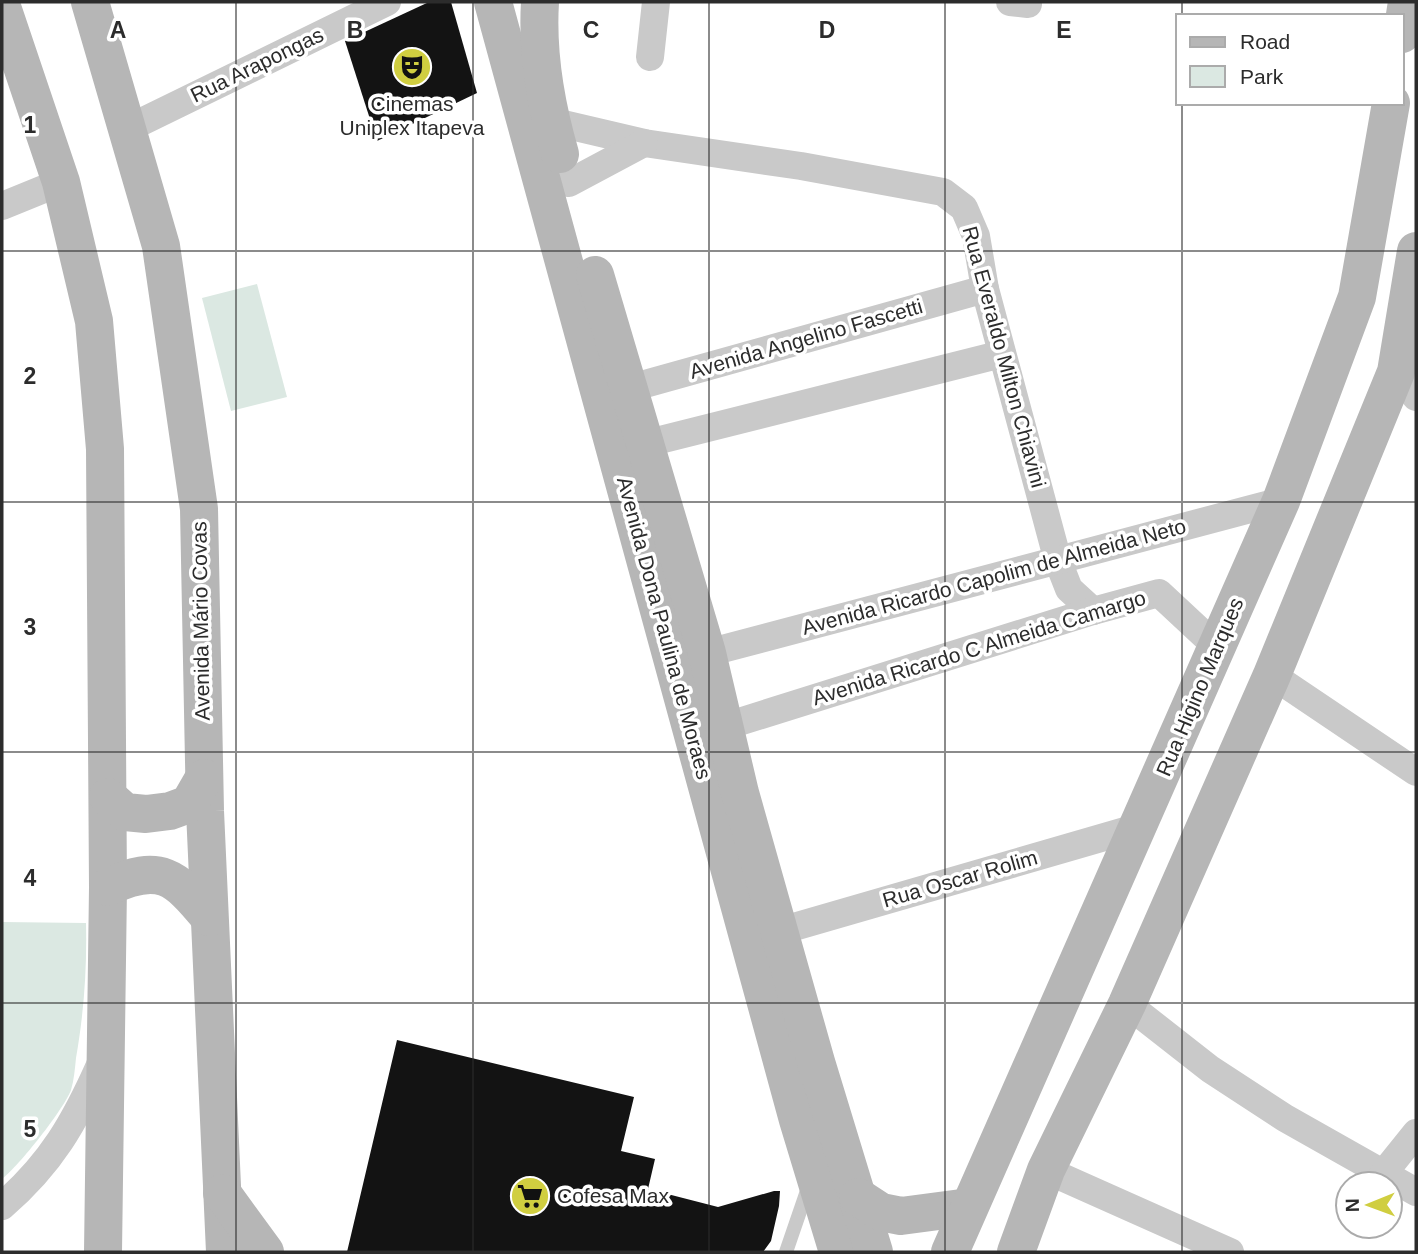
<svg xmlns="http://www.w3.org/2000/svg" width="1418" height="1254" viewBox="0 0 1418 1254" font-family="Arial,sans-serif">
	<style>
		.green { fill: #dbe8e2 }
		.building { fill: #131313 }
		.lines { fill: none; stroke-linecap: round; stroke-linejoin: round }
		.service { stroke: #c9c9c9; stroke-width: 14 }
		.minor { stroke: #c9c9c9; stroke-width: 28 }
		.secondary { stroke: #b6b6b6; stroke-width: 38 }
		.grid { fill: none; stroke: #2c2c2c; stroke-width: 2; stroke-opacity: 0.55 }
		.labels { text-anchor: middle; stroke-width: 7; stroke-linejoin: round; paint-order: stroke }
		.street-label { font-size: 21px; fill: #2c2c2c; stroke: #fff }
		.poi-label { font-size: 21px; fill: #2c2c2c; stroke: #fff }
		.grid-label { font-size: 23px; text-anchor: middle; font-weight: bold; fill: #2c2c2c; stroke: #fff; stroke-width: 7; stroke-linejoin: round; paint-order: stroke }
	</style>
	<rect width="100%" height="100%" fill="#fff"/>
	<g class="green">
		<path d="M257 284 287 397 231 411 202 298Z"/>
		<path d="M2 922 86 923C87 969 84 1012 76 1058 75 1068 74 1080 71 1090 64 1109 19 1166 2 1179Z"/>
	</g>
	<g class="building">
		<path d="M429 2H451L477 93 377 141 345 41Z"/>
		<path d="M397 1040 634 1097 621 1151 655 1159 648 1189 718 1207 774 1191H780L779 1206 771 1241 763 1252H347Z"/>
	</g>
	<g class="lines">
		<path class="service" d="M786 1252 809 1185"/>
		<g class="minor">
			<path d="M1010 2 1028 4"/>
			<path d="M650 57 656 2"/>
			<path d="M550 121 644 143 801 166 943 192 964 208 976 236 985 289 1058 561 1069 589 1093 611"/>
			<path d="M127 129 387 2"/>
			<path d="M569 183 644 143"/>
			<path d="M2 206 61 182"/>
			<path d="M1396 372 1416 397"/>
			<path d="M627 389 985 289"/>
			<path d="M644 444 1002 354"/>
			<path d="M707 653 1281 501"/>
			<path d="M1272 675 1416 772"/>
			<path d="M723 727 1093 611 1159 593 1217 647"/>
			<path d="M780 931 1139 827"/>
			<path d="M1127 1004 1210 1069 1285 1118 1416 1192"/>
			<path d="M1046 1170 1230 1252"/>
			<path d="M1383 1174 1416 1133"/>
			<path d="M2 1206C51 1164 75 1122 101 1063"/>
		</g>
		<g class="secondary">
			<path d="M90 2 161 246 199 509 205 811 225 1252"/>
			<path d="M493 2 798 1120 838 1252"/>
			<path d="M540 2C537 51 546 106 560 154"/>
			<path d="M2 7 61 182 94 321 105 449 108 887 103 1252"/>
			<path d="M1402 34 1407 2"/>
			<path d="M595 275 707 653 740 793 816 1062 874 1252"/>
			<path d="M108 797 125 812 146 814 170 811 189 804 204 778"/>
			<path d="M108 887C160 862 176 877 209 917"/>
			<path d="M222 1193 265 1252"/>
			<path d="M858 1197 881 1212 901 1216 969 1207"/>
			<path d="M950 1252 1281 501 1357 297 1391 103"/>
			<path d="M1016 1252 1046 1170 1127 1004 1272 675 1396 372 1416 251"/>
		</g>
	</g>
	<path class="grid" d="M236 2V1252M473 2V1252M709 2V1252M945 2V1252M1182 2V16M1182 103V1252M2 251H1416M2 502H1416M2 752H1416M2 1003H1416"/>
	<defs>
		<g id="theatre-disc" transform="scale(2.0125)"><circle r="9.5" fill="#d0ce40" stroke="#fff"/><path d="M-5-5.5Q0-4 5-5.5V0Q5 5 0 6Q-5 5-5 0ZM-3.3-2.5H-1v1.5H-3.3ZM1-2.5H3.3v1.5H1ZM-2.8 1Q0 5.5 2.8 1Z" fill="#111"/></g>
		<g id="supermarket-disc" transform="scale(2.0125)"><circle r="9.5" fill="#d0ce40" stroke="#fff"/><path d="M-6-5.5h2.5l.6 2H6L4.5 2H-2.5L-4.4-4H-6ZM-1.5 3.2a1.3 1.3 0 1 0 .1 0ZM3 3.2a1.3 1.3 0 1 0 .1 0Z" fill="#111"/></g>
	</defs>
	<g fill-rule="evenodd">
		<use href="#theatre-disc" x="412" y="67"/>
		<use href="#supermarket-disc" x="530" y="1196"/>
	</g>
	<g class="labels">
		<g class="street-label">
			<text transform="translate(257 65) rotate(-26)" y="7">Rua Arapongas</text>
			<text transform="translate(806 339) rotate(-16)" y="7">Avenida Angelino Fascetti</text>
			<text transform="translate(1004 357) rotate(75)" y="7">Rua Everaldo Milton Chiavini</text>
			<text transform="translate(994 577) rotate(-15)" y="7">Avenida Ricardo Capolim de Almeida Neto</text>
			<text transform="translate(201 621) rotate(-91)" y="7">Avenida Mário Covas</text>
			<text transform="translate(664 628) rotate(75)" y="7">Avenida Dona Paulina de Moraes</text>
			<text transform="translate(979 648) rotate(-17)" y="7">Avenida Ricardo C Almeida Camargo</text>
			<text transform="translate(1200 687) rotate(-67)" y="7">Rua Higino Marques</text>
			<text transform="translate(960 879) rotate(-16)" y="7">Rua Oscar Rolim</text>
		</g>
		<g class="poi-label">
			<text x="412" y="111">Cinemas<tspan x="412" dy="24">Uniplex Itapeva</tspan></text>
			<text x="557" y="1203" text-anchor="start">Cofesa Max</text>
		</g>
	</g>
	<g class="grid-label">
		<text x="118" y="38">A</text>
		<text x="355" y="38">B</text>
		<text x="591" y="38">C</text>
		<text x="827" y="38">D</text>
		<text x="1064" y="38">E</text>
		<text x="30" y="133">1</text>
		<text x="30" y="384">2</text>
		<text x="30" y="635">3</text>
		<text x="30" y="886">4</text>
		<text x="30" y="1137">5</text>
	</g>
	<rect width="1418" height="1254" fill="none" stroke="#2c2c2c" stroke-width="7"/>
	<rect x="1176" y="14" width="228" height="91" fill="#ffffff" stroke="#ababab" stroke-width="2"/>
	<rect x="1190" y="37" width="35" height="10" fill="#b6b6b6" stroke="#ababab" stroke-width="2"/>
	<text x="1240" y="49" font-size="21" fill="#2c2c2c">Road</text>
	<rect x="1190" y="66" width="35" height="21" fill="#dbe8e2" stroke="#ababab" stroke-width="2"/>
	<text x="1240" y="84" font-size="21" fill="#2c2c2c">Park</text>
	<g transform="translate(1369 1205) rotate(269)"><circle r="33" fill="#ffffff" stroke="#ababab" stroke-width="2"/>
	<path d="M0-5L12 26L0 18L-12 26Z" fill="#d0ce40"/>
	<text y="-10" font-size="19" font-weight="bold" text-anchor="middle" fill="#2c2c2c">N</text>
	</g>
</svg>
